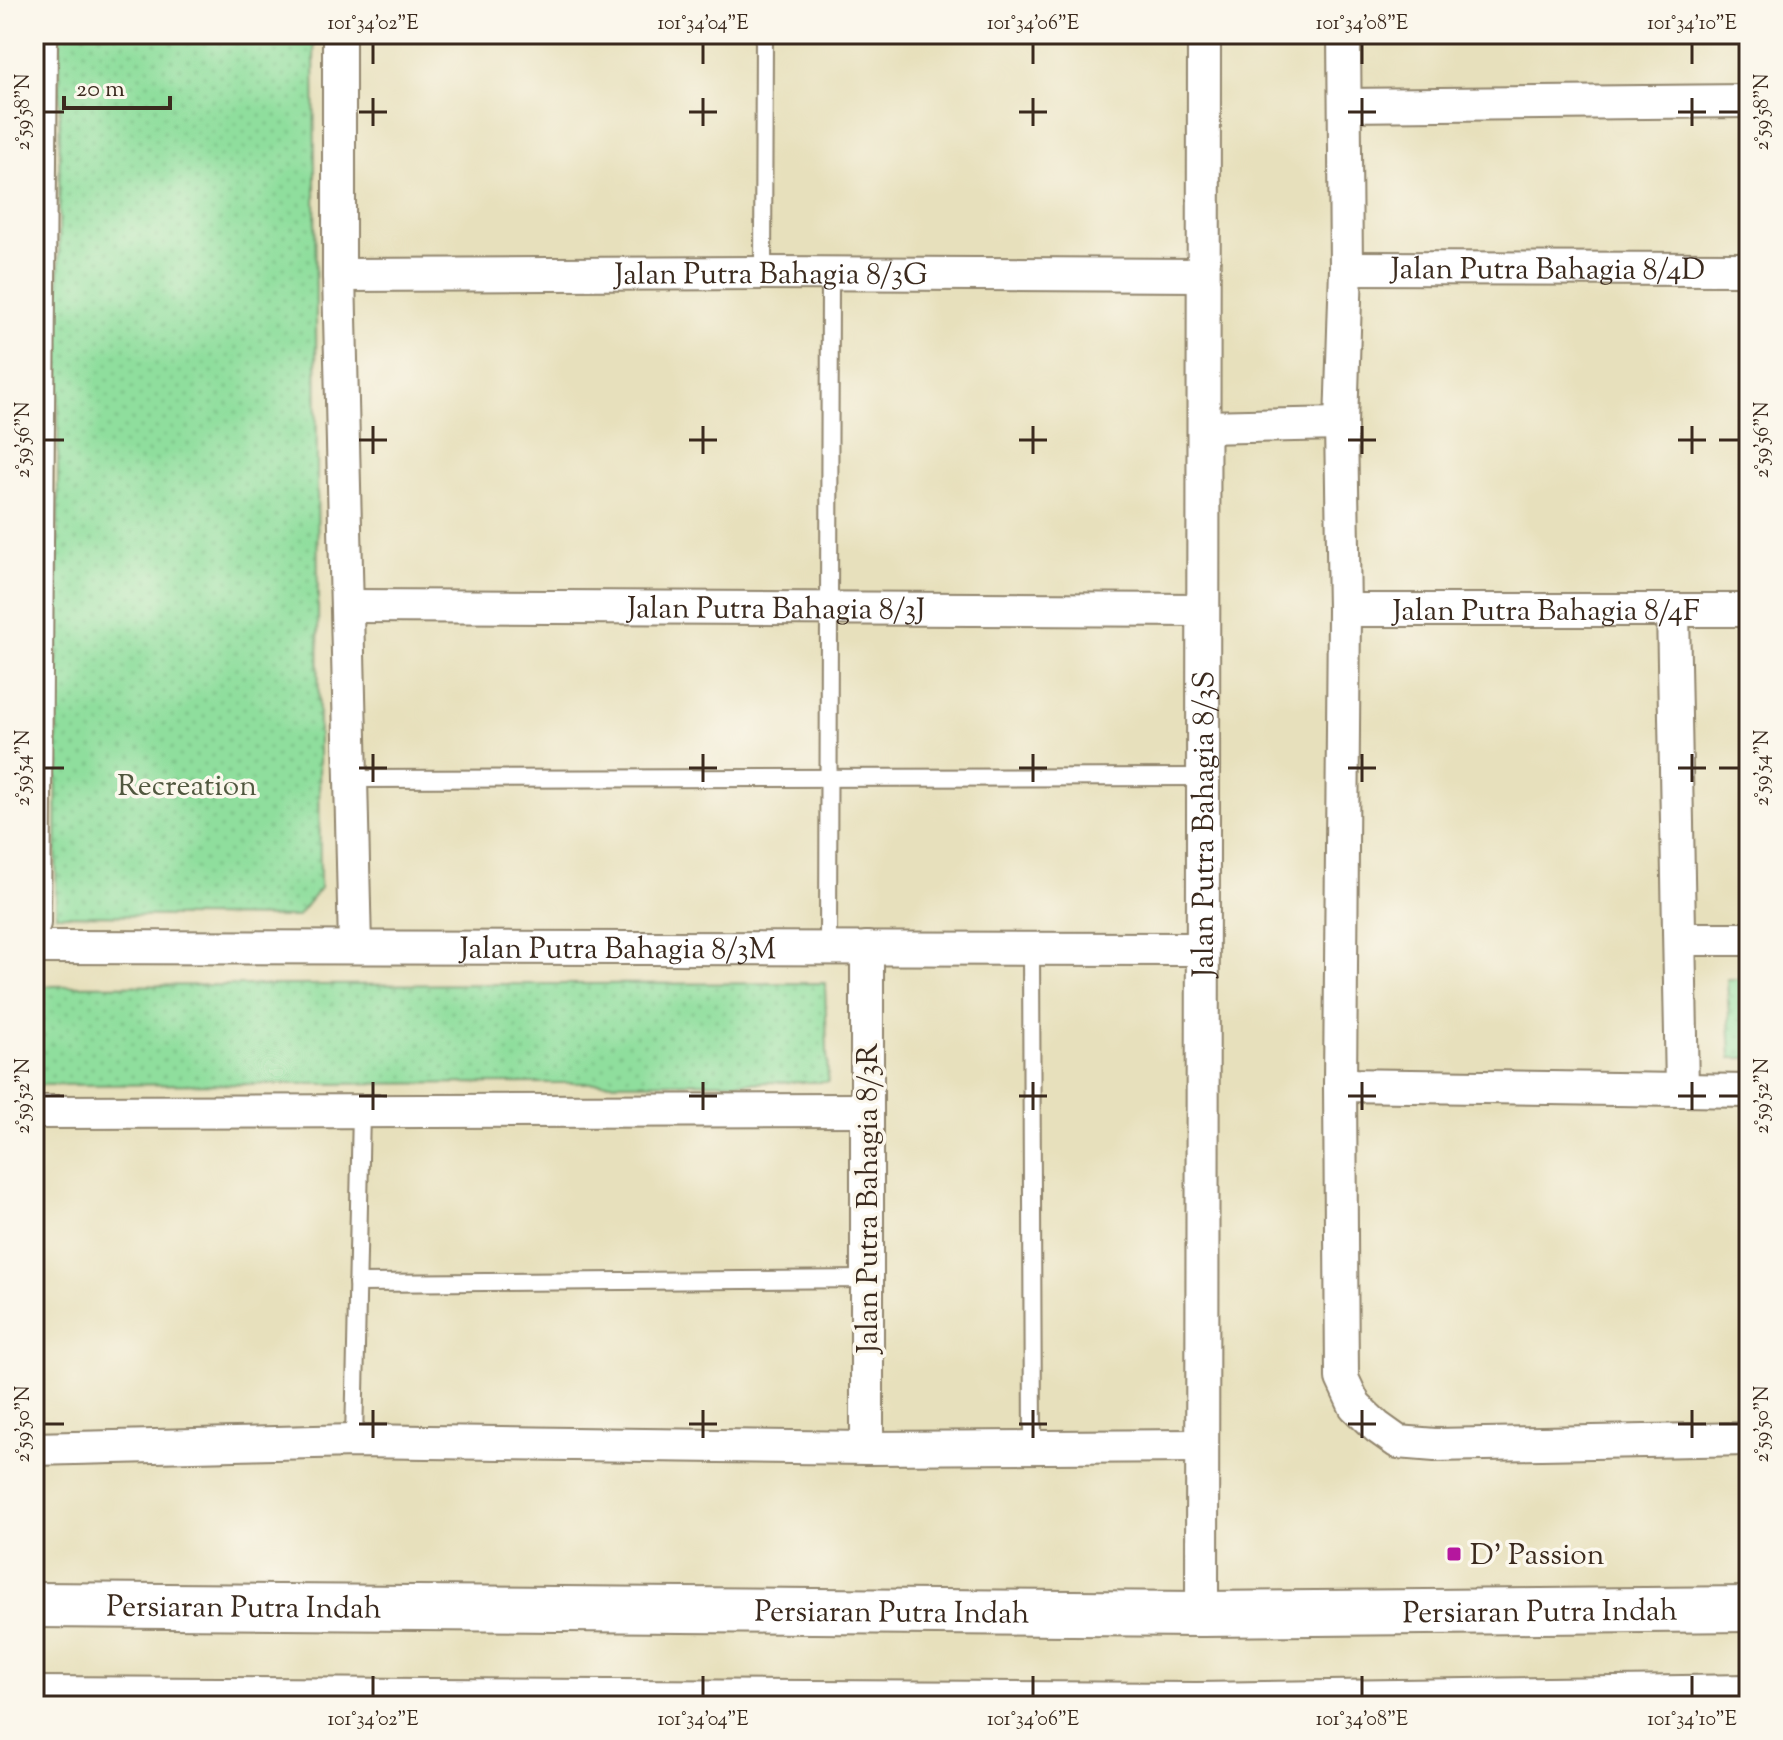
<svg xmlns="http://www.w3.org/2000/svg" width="1783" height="1740" viewBox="0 0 1783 1740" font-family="'Sorts Mill Goudy',serif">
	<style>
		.park { fill: url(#park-dots); stroke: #65845e; stroke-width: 2 }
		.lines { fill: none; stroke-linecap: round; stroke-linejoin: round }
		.lane-casing { stroke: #91856d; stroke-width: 20 }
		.street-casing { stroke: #91856d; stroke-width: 36 }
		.primary-casing { stroke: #91856d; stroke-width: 48 }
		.lane { stroke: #fff; stroke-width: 16 }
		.street { stroke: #fff; stroke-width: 32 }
		.primary { stroke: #fff; stroke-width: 44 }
		.ticks { fill: none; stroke: #3b2a1e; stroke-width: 3 }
		.poi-dot { fill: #b5179e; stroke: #fbf7ec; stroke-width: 3 }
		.labels { text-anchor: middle; stroke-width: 7; stroke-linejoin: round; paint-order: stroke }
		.street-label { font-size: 30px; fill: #3b2a1e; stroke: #fbf7ec }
		.park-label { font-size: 30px; fill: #50573e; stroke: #fbf7ec }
		.poi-label { font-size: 30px; fill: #3b2a1e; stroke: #fbf7ec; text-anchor: start }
		.neatline { fill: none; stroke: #3b2a1e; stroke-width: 3 }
		.ticks-label { font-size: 20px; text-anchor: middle; fill: #3b2a1e }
	</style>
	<defs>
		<pattern id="park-dots" width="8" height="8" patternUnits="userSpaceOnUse" patternTransform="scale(2)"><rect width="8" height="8" fill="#8fde9d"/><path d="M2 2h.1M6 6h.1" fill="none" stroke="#7cbf87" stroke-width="1.8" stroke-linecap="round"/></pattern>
	</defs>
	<rect width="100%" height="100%" fill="#fbf7ec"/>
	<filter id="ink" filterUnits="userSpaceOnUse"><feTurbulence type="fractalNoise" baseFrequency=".0125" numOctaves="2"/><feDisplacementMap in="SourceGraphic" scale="16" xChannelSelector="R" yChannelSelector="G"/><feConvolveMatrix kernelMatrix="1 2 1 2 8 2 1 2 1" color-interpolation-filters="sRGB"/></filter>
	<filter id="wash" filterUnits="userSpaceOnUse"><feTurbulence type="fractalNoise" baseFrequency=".006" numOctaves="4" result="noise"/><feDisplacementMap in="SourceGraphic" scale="32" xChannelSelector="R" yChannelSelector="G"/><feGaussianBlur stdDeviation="1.8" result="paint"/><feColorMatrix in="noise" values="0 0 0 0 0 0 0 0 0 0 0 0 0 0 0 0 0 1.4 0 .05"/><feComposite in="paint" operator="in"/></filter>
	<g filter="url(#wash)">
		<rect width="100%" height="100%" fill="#e7e0bc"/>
		<g class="park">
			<path d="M60 34H314L320 888 297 917 56 915Z"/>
			<path d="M1727 979H1749V1058H1731Z"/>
			<path d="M825 983 828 1082 34 1085V986Z"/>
		</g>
	</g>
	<g filter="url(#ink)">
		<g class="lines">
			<g class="lane-casing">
				<g id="lane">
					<path d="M763 273 764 34"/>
					<path d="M352 779 1202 777"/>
					<path d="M828 948 830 275"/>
					<path d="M1031 948 1033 1447"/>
					<path d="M357 1283 867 1279"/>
					<path d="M354 1441 361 1111"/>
				</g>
			</g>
			<g class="street-casing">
				<g id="street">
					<path d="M339 34V275L355 947"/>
					<path d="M1344 34 1346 268 1341 424 1344 610 1340 1085 1342 1378 1355 1406 1377 1427 1398 1442 1435 1445 1749 1439"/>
					<path d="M1345 105 1749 101"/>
					<path id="s1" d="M1346 268 1749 269"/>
					<path id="s2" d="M339 275 763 273 1202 275"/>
					<path d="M1204 427 1341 424"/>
					<path id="s3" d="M348 606 1203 610"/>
					<path id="s4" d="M1344 610H1749"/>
					<path d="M1673 610 1682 1089"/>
					<path d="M34 923 41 34"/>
					<path d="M1680 939H1749"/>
					<path id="s5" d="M34 947 1202 949"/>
					<path d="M867 948V1448"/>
					<path d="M1340 1085 1749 1091"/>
					<path d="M34 1112 867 1110"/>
					<path d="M34 1449 354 1441 867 1448 1201 1446"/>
					<path id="s6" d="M1202 1614 1204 34"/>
				</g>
			</g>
			<g class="primary-casing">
				<g id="primary">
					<path id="s7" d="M34 1605 1202 1614 1749 1609"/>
					<path d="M34 1699 1197 1705 1749 1697"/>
				</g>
			</g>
			<use href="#lane" class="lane"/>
			<use href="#street" class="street"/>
			<use href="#primary" class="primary"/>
		</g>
	</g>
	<path class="ticks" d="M373 44V64M703 44V64M1033 44V64M1362 44V64M1692 44V64M373 98V126M703 98V126M1033 98V126M1362 98V126M1692 98V126M44 112H64M359 112H387M689 112H717M1019 112H1047M1348 112H1376M1678 112H1706M1719 112H1739M373 426V454M703 426V454M1033 426V454M1362 426V454M1692 426V454M44 440H64M359 440H387M689 440H717M1019 440H1047M1348 440H1376M1678 440H1706M1719 440H1739M373 754V782M703 754V782M1033 754V782M1362 754V782M1692 754V782M44 768H64M359 768H387M689 768H717M1019 768H1047M1348 768H1376M1678 768H1706M1719 768H1739M373 1082V1110M703 1082V1110M1033 1082V1110M1362 1082V1110M1692 1082V1110M44 1096H64M359 1096H387M689 1096H717M1019 1096H1047M1348 1096H1376M1678 1096H1706M1719 1096H1739M373 1410V1438M703 1410V1438M1033 1410V1438M1362 1410V1438M1692 1410V1438M44 1424H64M359 1424H387M689 1424H717M1019 1424H1047M1348 1424H1376M1678 1424H1706M1719 1424H1739M373 1676V1696M703 1676V1696M1033 1676V1696M1362 1676V1696M1692 1676V1696"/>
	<rect class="poi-dot" x="1446" y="1546" width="16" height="16" rx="4"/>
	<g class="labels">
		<g class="street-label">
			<text dy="10" stroke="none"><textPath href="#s1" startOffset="202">Jalan Putra Bahagia 8/4D</textPath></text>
			<text dy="10" stroke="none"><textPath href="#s2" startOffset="432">Jalan Putra Bahagia 8/3G</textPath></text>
			<text dy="10" stroke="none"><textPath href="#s3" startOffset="428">Jalan Putra Bahagia 8/3J</textPath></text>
			<text dy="10" stroke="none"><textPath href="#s4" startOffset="202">Jalan Putra Bahagia 8/4F</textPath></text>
			<text dy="10" stroke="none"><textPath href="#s6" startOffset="790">Jalan Putra Bahagia 8/3S</textPath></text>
			<text dy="10" stroke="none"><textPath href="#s5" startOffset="584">Jalan Putra Bahagia 8/3M</textPath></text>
			<text transform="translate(867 1198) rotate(-90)" y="10">Jalan Putra Bahagia 8/3R</text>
			<text dy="10" stroke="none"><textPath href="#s7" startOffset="210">Persiaran Putra Indah</textPath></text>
			<text dy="10" stroke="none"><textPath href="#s7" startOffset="1506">Persiaran Putra Indah</textPath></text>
			<text dy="10" stroke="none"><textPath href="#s7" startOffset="858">Persiaran Putra Indah</textPath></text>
		</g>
		<g class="park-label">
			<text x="187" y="795">Recreation</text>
		</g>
		<g class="poi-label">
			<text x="1470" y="1564">D' Passion</text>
		</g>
	</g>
	<rect width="1783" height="1740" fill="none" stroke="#fbf7ec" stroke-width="88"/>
	<path d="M64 96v12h106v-12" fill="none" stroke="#3b2a1e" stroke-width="4"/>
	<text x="76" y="96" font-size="24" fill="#3b2a1e" stroke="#fbf7ec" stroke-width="6" paint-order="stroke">20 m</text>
	<rect x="44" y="44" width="1695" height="1652" class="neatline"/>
	<g class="ticks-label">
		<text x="373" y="29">101°34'02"E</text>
		<text x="703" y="29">101°34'04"E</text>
		<text x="1033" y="29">101°34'06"E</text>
		<text x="1362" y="29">101°34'08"E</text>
		<text x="1692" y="29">101°34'10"E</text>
		<text transform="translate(22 112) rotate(-90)" y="7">2°59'58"N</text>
		<text transform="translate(1761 112) rotate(-90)" y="7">2°59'58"N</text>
		<text transform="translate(22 440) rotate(-90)" y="7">2°59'56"N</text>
		<text transform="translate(1761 440) rotate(-90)" y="7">2°59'56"N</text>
		<text transform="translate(22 768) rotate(-90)" y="7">2°59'54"N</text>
		<text transform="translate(1761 768) rotate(-90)" y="7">2°59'54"N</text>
		<text transform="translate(22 1096) rotate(-90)" y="7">2°59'52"N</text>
		<text transform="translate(1761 1096) rotate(-90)" y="7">2°59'52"N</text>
		<text transform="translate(22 1424) rotate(-90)" y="7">2°59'50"N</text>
		<text transform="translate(1761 1424) rotate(-90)" y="7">2°59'50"N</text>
		<text x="373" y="1725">101°34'02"E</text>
		<text x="703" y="1725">101°34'04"E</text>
		<text x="1033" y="1725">101°34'06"E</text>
		<text x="1362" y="1725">101°34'08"E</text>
		<text x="1692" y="1725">101°34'10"E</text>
	</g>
</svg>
